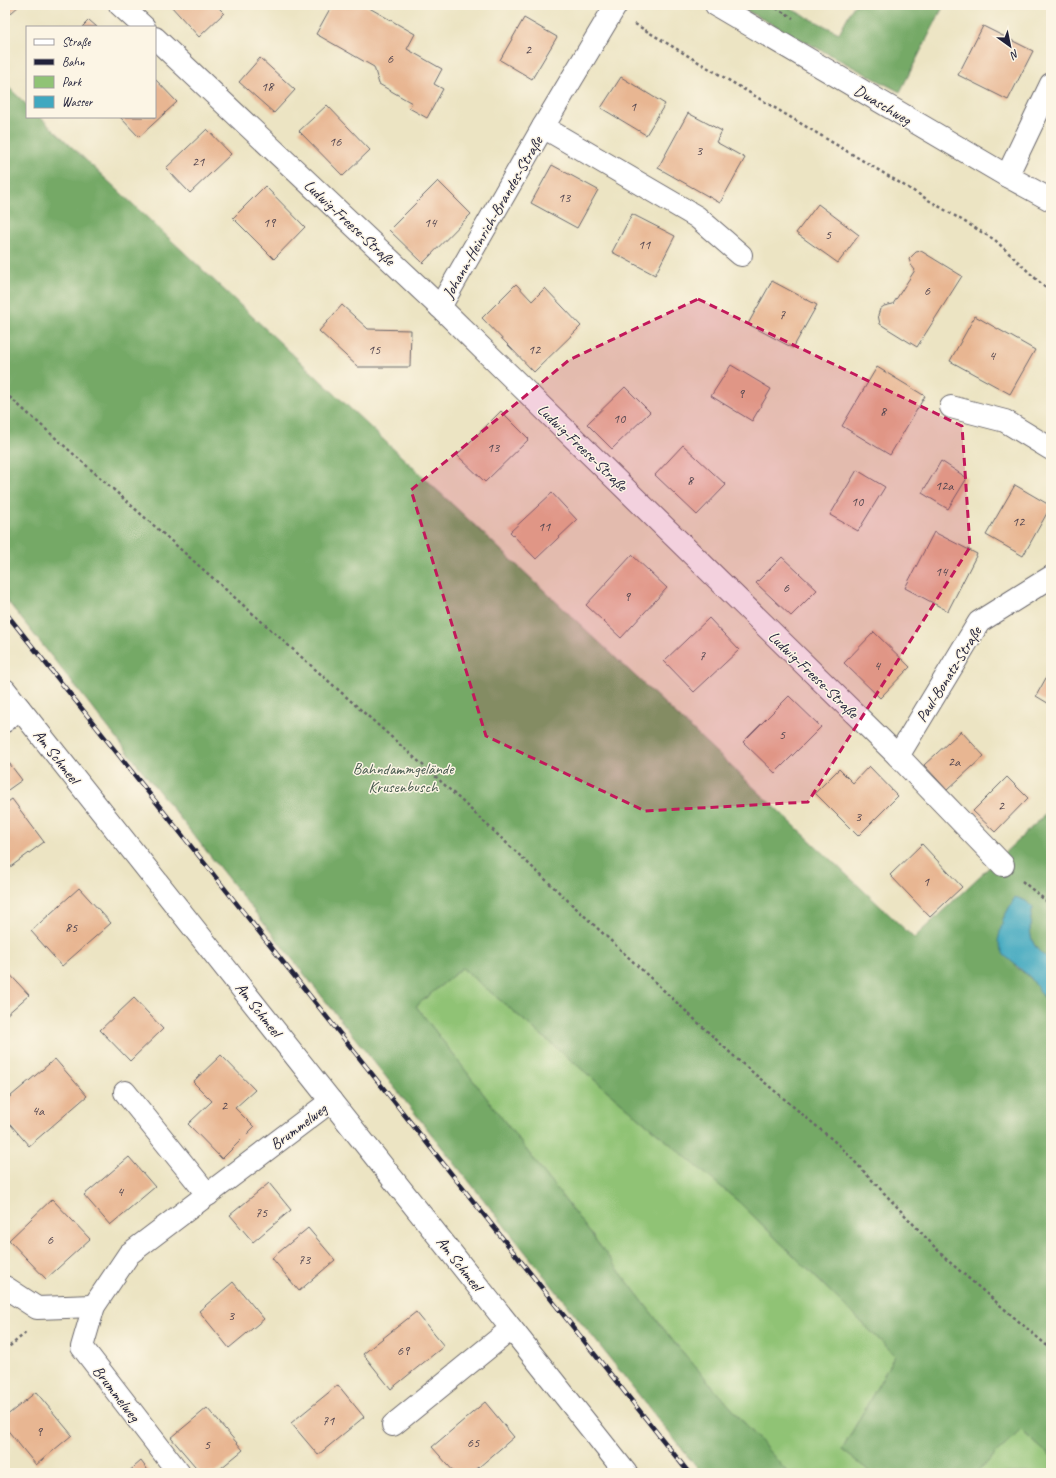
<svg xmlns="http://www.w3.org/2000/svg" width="1056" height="1478" viewBox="0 0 1056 1478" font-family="Caveat,sans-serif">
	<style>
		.green { fill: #90c375; stroke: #597258 }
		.forest { fill: #74a966; stroke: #4b6650 }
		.water { fill: #40a8c0; stroke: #31657e }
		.building { fill: #e8b692 }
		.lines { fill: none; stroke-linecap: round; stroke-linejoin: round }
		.minor-casing { stroke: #69666b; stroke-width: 24 }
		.path { stroke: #69666b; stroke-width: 2.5; stroke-dasharray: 3 3; stroke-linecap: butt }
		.minor { stroke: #fff; stroke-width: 22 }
		.rail-casing { stroke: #22223b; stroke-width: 4.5 }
		.rail { stroke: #fcf5e5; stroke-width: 3; stroke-dasharray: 9; stroke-linecap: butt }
		.marked { fill: #c2185b; fill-opacity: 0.2; stroke: #c2185b; stroke-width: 3; stroke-dasharray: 8 5; stroke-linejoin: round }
		.labels { text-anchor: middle; stroke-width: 3; stroke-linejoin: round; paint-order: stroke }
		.number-label { font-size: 14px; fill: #544751 }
		.street-label { font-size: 16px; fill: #22223b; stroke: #fcf5e5 }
		.park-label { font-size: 16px; fill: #485a4f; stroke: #fcf5e5 }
	</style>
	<rect width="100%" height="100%" fill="#fcf5e5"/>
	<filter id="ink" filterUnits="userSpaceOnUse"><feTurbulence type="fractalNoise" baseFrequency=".025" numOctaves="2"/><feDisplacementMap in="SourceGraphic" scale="8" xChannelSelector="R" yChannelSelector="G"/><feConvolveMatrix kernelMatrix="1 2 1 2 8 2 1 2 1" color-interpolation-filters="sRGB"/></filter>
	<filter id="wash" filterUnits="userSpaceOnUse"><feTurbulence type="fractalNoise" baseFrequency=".012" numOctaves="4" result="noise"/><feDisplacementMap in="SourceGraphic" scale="16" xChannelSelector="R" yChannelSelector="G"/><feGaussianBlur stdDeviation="0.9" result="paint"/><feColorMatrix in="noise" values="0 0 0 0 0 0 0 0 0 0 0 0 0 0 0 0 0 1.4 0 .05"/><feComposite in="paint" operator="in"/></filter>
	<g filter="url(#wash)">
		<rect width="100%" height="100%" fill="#ece4c3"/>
		<g class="green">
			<path d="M462 968 739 1202 895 1355 842 1450 872 1473H788L673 1341 416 1006Z"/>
			<path d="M1021 1430 1051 1457V1473H976Z"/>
		</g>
		<g class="forest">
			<path d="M736 5H783L839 33 854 5H944L900 92Z"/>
			<path d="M5 84 27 105V117H40L914 938 1051 809V960C1029 948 1027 931 1033 908L1026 901 1015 897 1003 919 1016 967 1031 978 1051 1008V1457L1021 1430 976 1473H872L842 1450 895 1355 739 1202 462 968 416 1006 673 1341 788 1473H701L5 598Z"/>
		</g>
		<path class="water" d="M1015 897 1026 901 1033 908C1027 931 1029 948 1051 960V1008L1031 978 1004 955 998 941 1003 919Z"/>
		<g id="blocks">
			<g class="building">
				<path d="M5 5H20L11 13Z"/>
				<path d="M170 5H216L224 13 199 37Z"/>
				<path d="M332 5H364L415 34 407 49 442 69 434 84 443 89 427 118 409 108 412 103 379 84 374 67 316 34Z"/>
				<path d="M524 18 557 37 532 79 500 60Z"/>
				<path d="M89 20 97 27H82Z"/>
				<path d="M983 26 1033 51 1008 100 958 75Z"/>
				<path d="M260 58 295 90 274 113 239 82Z"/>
				<path d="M621 77 665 104 646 135 601 108Z"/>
				<path d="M155 79 177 102 139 137 120 117H155Z"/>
				<path d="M327 105 370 150 343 176 299 131Z"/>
				<path d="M688 113 722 131 716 142 745 158 720 203 658 168Z"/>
				<path d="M207 129 231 154 190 193 166 168Z"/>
				<path d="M552 165 598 190 577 228 531 203Z"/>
				<path d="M438 181 471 214 423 263 389 230Z"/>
				<path d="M265 186 305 227 274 259 233 218Z"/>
				<path d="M818 204 859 235 838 263 796 233Z"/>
				<path d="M632 214 675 236 655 275 612 252Z"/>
				<path d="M921 251 962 276 917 347 880 324 878 315 880 309 884 306 893 304 915 270 911 265 909 259 916 252Z"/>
				<path d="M772 281 817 305 793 348 748 324Z"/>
				<path d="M516 284 532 301 545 288 581 326 534 372 482 318Z"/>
				<path d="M342 305 368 329 411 330 410 367H358L319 331Z"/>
				<path d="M975 316 1035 350 1010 394 950 361Z"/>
				<path d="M731 365 771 389 752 421 711 396Z"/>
				<path d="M877 367 925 396 890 455 842 426Z"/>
				<path d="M625 387 650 412 612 449 587 424Z"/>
				<path d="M501 411 529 439 485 482 457 455Z"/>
				<path d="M683 445 726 485 697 515 655 475Z"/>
				<path d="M941 461 967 478 948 509 922 493Z"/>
				<path d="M857 470 885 487 858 531 830 515Z"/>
				<path d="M1015 485 1051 506 1023 556 986 535Z"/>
				<path d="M552 493 577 520 536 559 510 532Z"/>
				<path d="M934 532 977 554 948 611 905 588Z"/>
				<path d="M632 555 667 588 621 638 586 605Z"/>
				<path d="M782 557 817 590 791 616 756 583Z"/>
				<path d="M709 618 739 650 694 692 664 661Z"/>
				<path d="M874 632 910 667 880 698 844 663Z"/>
				<path d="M1051 669V705L1036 696Z"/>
				<path d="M789 696 821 727 775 773 743 742Z"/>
				<path d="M961 731 984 756 947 790 924 765Z"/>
				<path d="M9 763 22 780 5 792V766Z"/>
				<path d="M869 766 898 796 858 836 815 793 839 769 853 783Z"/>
				<path d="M1007 777 1028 798 995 832 973 811Z"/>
				<path d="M12 799 44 842 5 871V804Z"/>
				<path d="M922 844 962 887 930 917 890 875Z"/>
				<path d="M79 888 111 923 62 966 31 931Z"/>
				<path d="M5 969 29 995 5 1016Z"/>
				<path d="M134 998 163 1029 130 1061 100 1030Z"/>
				<path d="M221 1055 255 1090 235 1108 254 1127 222 1159 188 1124 212 1101 193 1082Z"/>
				<path d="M55 1059 87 1096 29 1146 5 1118V1101Z"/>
				<path d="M129 1157 155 1187 110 1225 84 1195Z"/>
				<path d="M269 1183 291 1210 253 1242 230 1215Z"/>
				<path d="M52 1199 90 1239 46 1279 9 1240Z"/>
				<path d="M308 1228 335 1260 299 1291 272 1258Z"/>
				<path d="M233 1282 264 1319 229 1348 199 1311Z"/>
				<path d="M416 1312 444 1346 391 1389 363 1354Z"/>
				<path d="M338 1385 364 1417 318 1455 291 1423Z"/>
				<path d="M36 1392 72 1435 36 1465 5 1427V1417Z"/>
				<path d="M485 1402 514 1437 472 1473H455L432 1447Z"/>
				<path d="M207 1408 243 1450 215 1473H201L171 1438Z"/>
				<path d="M141 1461 150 1473H127Z"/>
			</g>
		</g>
	</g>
	<g filter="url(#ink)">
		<use href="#blocks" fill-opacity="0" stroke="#69666b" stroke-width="1"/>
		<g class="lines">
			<g class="minor-casing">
				<g id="minor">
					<path d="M120 5 144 27"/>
					<path d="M716 5 1007 176 1051 200"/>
					<path d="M155 38 440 307 898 756 1003 865"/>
					<path d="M543 127 697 217 741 255"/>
					<path d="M1007 176 1051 84"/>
					<path d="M440 307 543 127 616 5"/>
					<path d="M951 407 1005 421 1051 449"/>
					<path d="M5 690 626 1473"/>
					<path d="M5 721 19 708"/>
					<path d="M898 756 979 622 1051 577"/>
					<path d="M125 1092 208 1195"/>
					<path d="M5 1287 37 1308 94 1306"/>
					<path d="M393 1425 511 1329"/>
					<path d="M179 1473 82 1347 94 1306 129 1254 331 1101"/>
				</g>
			</g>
			<g class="path">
				<path d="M771 5 793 18"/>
				<path d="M635 24 995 240 1051 293"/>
				<path d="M5 393 434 775 738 1060 840 1146 946 1259 1051 1349"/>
				<path d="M1022 881 1051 905"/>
				<path d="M5 1350 28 1331"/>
			</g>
			<use href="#minor" class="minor"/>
			<g class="rail-casing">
				<path id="rail" d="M5 612 689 1473"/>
			</g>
			<use href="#rail" class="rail"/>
		</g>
	</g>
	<path class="marked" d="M698 299 962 426 970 547 808 802 645 811 486 736 411 490 569 360Z"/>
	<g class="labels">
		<g class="number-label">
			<text x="528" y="54">2</text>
			<text x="390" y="63">6</text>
			<text x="267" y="91">18</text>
			<text x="633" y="111">1</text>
			<text x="335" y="146">16</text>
			<text x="699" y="155">3</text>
			<text x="198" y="166">21</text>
			<text x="564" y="202">13</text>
			<text x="269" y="227">19</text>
			<text x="430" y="227">14</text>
			<text x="828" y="239">5</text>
			<text x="644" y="249">11</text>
			<text x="927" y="295">6</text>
			<text x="782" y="319">7</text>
			<text x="374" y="354">15</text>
			<text x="534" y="354">12</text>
			<text x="992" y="360">4</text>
			<text x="741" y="398">9</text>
			<text x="883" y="416">8</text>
			<text x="619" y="423">10</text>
			<text x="493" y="452">13</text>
			<text x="690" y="485">8</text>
			<text x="944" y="490">12a</text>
			<text x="857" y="506">10</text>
			<text x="1018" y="526">12</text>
			<text x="544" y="531">11</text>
			<text x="941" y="576">14</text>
			<text x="786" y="592">6</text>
			<text x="627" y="601">9</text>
			<text x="702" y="660">7</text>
			<text x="877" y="670">4</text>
			<text x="782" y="739">5</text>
			<text x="954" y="766">2a</text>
			<text x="1001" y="810">2</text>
			<text x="858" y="821">3</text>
			<text x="926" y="886">1</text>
			<text x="71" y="932">85</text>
			<text x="224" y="1110">2</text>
			<text x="38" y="1115">4a</text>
			<text x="120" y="1196">4</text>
			<text x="261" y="1217">75</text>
			<text x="50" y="1244">6</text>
			<text x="304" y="1264">73</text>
			<text x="231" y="1320">3</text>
			<text x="403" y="1355">69</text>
			<text x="328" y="1425">71</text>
			<text x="39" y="1436">9</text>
			<text x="473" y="1447">65</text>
			<text x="207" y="1449">5</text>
		</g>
		<g class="street-label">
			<text transform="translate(883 104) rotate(31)" y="6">Dwaschweg</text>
			<text transform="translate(492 217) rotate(-60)" y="6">Johann-Heinrich-Brandes-Straße</text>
			<text transform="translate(350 222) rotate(43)" y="6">Ludwig-Freese-Straße</text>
			<text transform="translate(583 447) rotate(44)" y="6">Ludwig-Freese-Straße</text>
			<text transform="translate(814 674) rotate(44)" y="6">Ludwig-Freese-Straße</text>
			<text transform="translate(948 674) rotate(-58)" y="6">Paul-Bonatz-Straße</text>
			<text transform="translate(57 756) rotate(52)" y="6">Am Schmeel</text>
			<text transform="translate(259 1009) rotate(52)" y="6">Am Schmeel</text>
			<text transform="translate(298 1126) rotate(-37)" y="6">Brummelweg</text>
			<text transform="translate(460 1263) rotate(52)" y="6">Am Schmeel</text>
			<text transform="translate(117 1393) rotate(52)" y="6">Brummelweg</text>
		</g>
		<g class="park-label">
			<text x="403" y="774">Bahndammgelände<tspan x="403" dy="18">Krusenbusch</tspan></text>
		</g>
	</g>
	<rect width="1056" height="1478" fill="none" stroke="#fcf5e5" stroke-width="20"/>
	<rect x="26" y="26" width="130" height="92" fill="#fcf5e5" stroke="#a5a1a1"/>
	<rect x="34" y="39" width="20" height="6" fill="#ffffff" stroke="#a5a1a1"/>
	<text x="62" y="46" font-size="12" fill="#22223b">Straße</text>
	<rect x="34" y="59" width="20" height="6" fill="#22223b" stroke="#a5a1a1"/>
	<text x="62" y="66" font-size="12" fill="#22223b">Bahn</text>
	<rect x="34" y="76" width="20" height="12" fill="#90c375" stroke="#a5a1a1"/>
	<text x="62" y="86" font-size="12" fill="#22223b">Park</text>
	<rect x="34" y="96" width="20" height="12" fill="#40a8c0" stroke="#a5a1a1"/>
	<text x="62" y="106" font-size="12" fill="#22223b">Wasser</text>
	<g transform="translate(1010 46) rotate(147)" stroke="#fcf5e5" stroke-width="3" paint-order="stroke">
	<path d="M0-3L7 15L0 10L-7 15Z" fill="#22223b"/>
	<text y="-6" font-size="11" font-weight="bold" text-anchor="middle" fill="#22223b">N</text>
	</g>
</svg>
